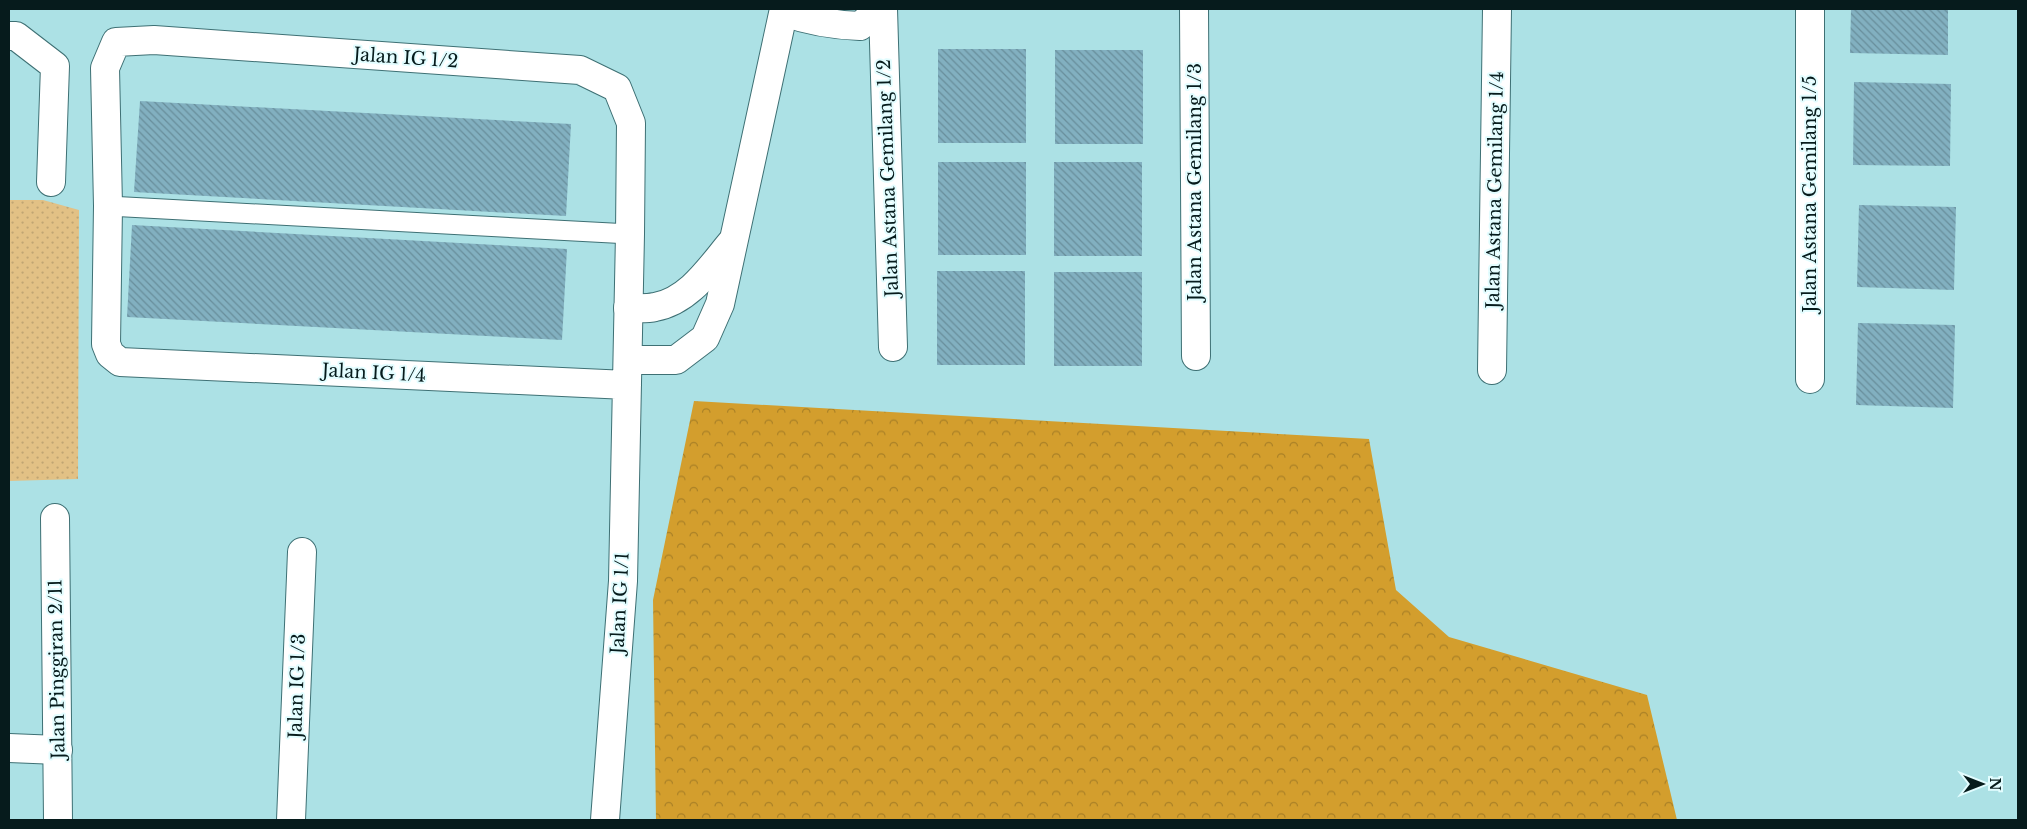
<svg xmlns="http://www.w3.org/2000/svg" width="2027" height="829" viewBox="0 0 2027 829" font-family="'Libre Baskerville',serif">
	<style>
		.green { fill: url(#green-dots) }
		.forest { fill: url(#forest-crowns) }
		.building { fill: url(#building-back-hatch) }
		.lines { fill: none; stroke-linecap: round; stroke-linejoin: round }
		.service-casing { stroke: #3e7074; stroke-width: 21 }
		.minor-casing { stroke: #3e7074; stroke-width: 30 }
		.service { stroke: #fff; stroke-width: 19 }
		.minor { stroke: #fff; stroke-width: 28 }
		.labels { text-anchor: middle; stroke-width: 4; stroke-linejoin: round; paint-order: stroke }
		.street-label { font-size: 18px; fill: #061b1c; stroke: #e3fdff }
	</style>
	<defs>
		<pattern id="green-dots" width="8" height="8" patternUnits="userSpaceOnUse" patternTransform="scale(1.25)"><rect width="8" height="8" fill="#e2c185"/><path d="M2 2h.1M6 6h.1" fill="none" stroke="#c0a572" stroke-width="1.8" stroke-linecap="round"/></pattern>
		<pattern id="forest-crowns" width="20" height="18" patternUnits="userSpaceOnUse" patternTransform="scale(1.25)"><rect width="20" height="18" fill="#d39e2d"/><path d="M2 6a3 3 0 1 1 6 0M12 15a3 3 0 1 1 6 0" fill="none" stroke="#a98026"/></pattern>
		<pattern id="building-back-hatch" width="6" height="6" patternUnits="userSpaceOnUse" patternTransform="scale(1.25)"><rect width="6" height="6" fill="#82b0c0"/><path d="M-1 5l2 2M0 0l6 6M5-1l2 2" fill="none" stroke="#688e9b"/></pattern>
	</defs>
	<rect width="100%" height="100%" fill="#ace1e5"/>
	<path class="green" d="M9 200H43L79 210 78 479 9 481Z"/>
	<path class="forest" d="M694 401 1369 439 1396 590 1449 637 1647 695 1677 820H656L653 600Z"/>
	<g class="building">
		<path d="M1851 9H1948V55L1850 53Z"/>
		<rect x="938" y="49" width="88" height="94"/>
		<rect x="1055" y="50" width="88" height="94"/>
		<path d="M1854 82 1951 84 1950 166 1853 165Z"/>
		<path d="M140 101 571 124 566 216 134 192Z"/>
		<rect x="938" y="162" width="88" height="93"/>
		<rect x="1054" y="162" width="88" height="94"/>
		<path d="M1859 205 1956 207 1954 290 1857 287Z"/>
		<path d="M132 225 567 249 562 340 127 317Z"/>
		<rect x="937" y="271" width="88" height="94"/>
		<rect x="1054" y="272" width="88" height="94"/>
		<path d="M1858 323 1955 325 1953 408 1856 405Z"/>
	</g>
	<g class="lines">
		<g class="service-casing">
			<path id="service" d="M108 206 630 234"/>
		</g>
		<g class="minor-casing">
			<g id="minor">
				<path d="M883 9 893 347"/>
				<path d="M1194 9 1196 356"/>
				<path d="M1810 9V379"/>
				<path d="M784 12C809 21 833 25 860 26L880 9"/>
				<path d="M9 36H16L55 66 51 182"/>
				<path d="M628 308C636 308 646 309 655 307 689 301 710 268 731 243"/>
				<path d="M628 360H676L705 338 720 304 784 9"/>
				<path d="M1492 370 1497 9"/>
				<path d="M55 518 58 820"/>
				<path d="M9 748 58 750"/>
				<path d="M291 820 302 552"/>
				<path d="M605 820 623 581 630 234 631 123 617 88 580 70 154 40 116 42 105 68 108 206 106 344 110 354 120 362 627 385"/>
			</g>
		</g>
		<use href="#service" class="service"/>
		<use href="#minor" class="minor"/>
	</g>
	<g class="labels">
		<g class="street-label">
			<text transform="translate(406 58) rotate(4)" y="6">Jalan IG 1/2</text>
			<text transform="translate(888 178) rotate(-92)" y="6">Jalan Astana Gemilang 1/2</text>
			<text transform="translate(1195 182) rotate(-90)" y="6">Jalan Astana Gemilang 1/3</text>
			<text transform="translate(1495 190) rotate(-89)" y="6">Jalan Astana Gemilang 1/4</text>
			<text transform="translate(1810 194) rotate(-90)" y="6">Jalan Astana Gemilang 1/5</text>
			<text transform="translate(374 373) rotate(3)" y="6">Jalan IG 1/4</text>
			<text transform="translate(620 603) rotate(-87)" y="6">Jalan IG 1/1</text>
			<text transform="translate(57 669) rotate(-91)" y="6">Jalan Pinggiran 2/11</text>
			<text transform="translate(297 686) rotate(-88)" y="6">Jalan IG 1/3</text>
		</g>
	</g>
	<rect width="2027" height="829" fill="none" stroke="#061b1c" stroke-width="20"/>
	<g transform="translate(1982 784) rotate(90)" stroke="#e3fdff" stroke-width="4" paint-order="stroke">
	<path d="M0-4L9 19L0 12L-9 19Z" fill="#061b1c"/>
	<text y="-8" font-size="14" font-weight="bold" text-anchor="middle" fill="#061b1c">N</text>
	</g>
</svg>
